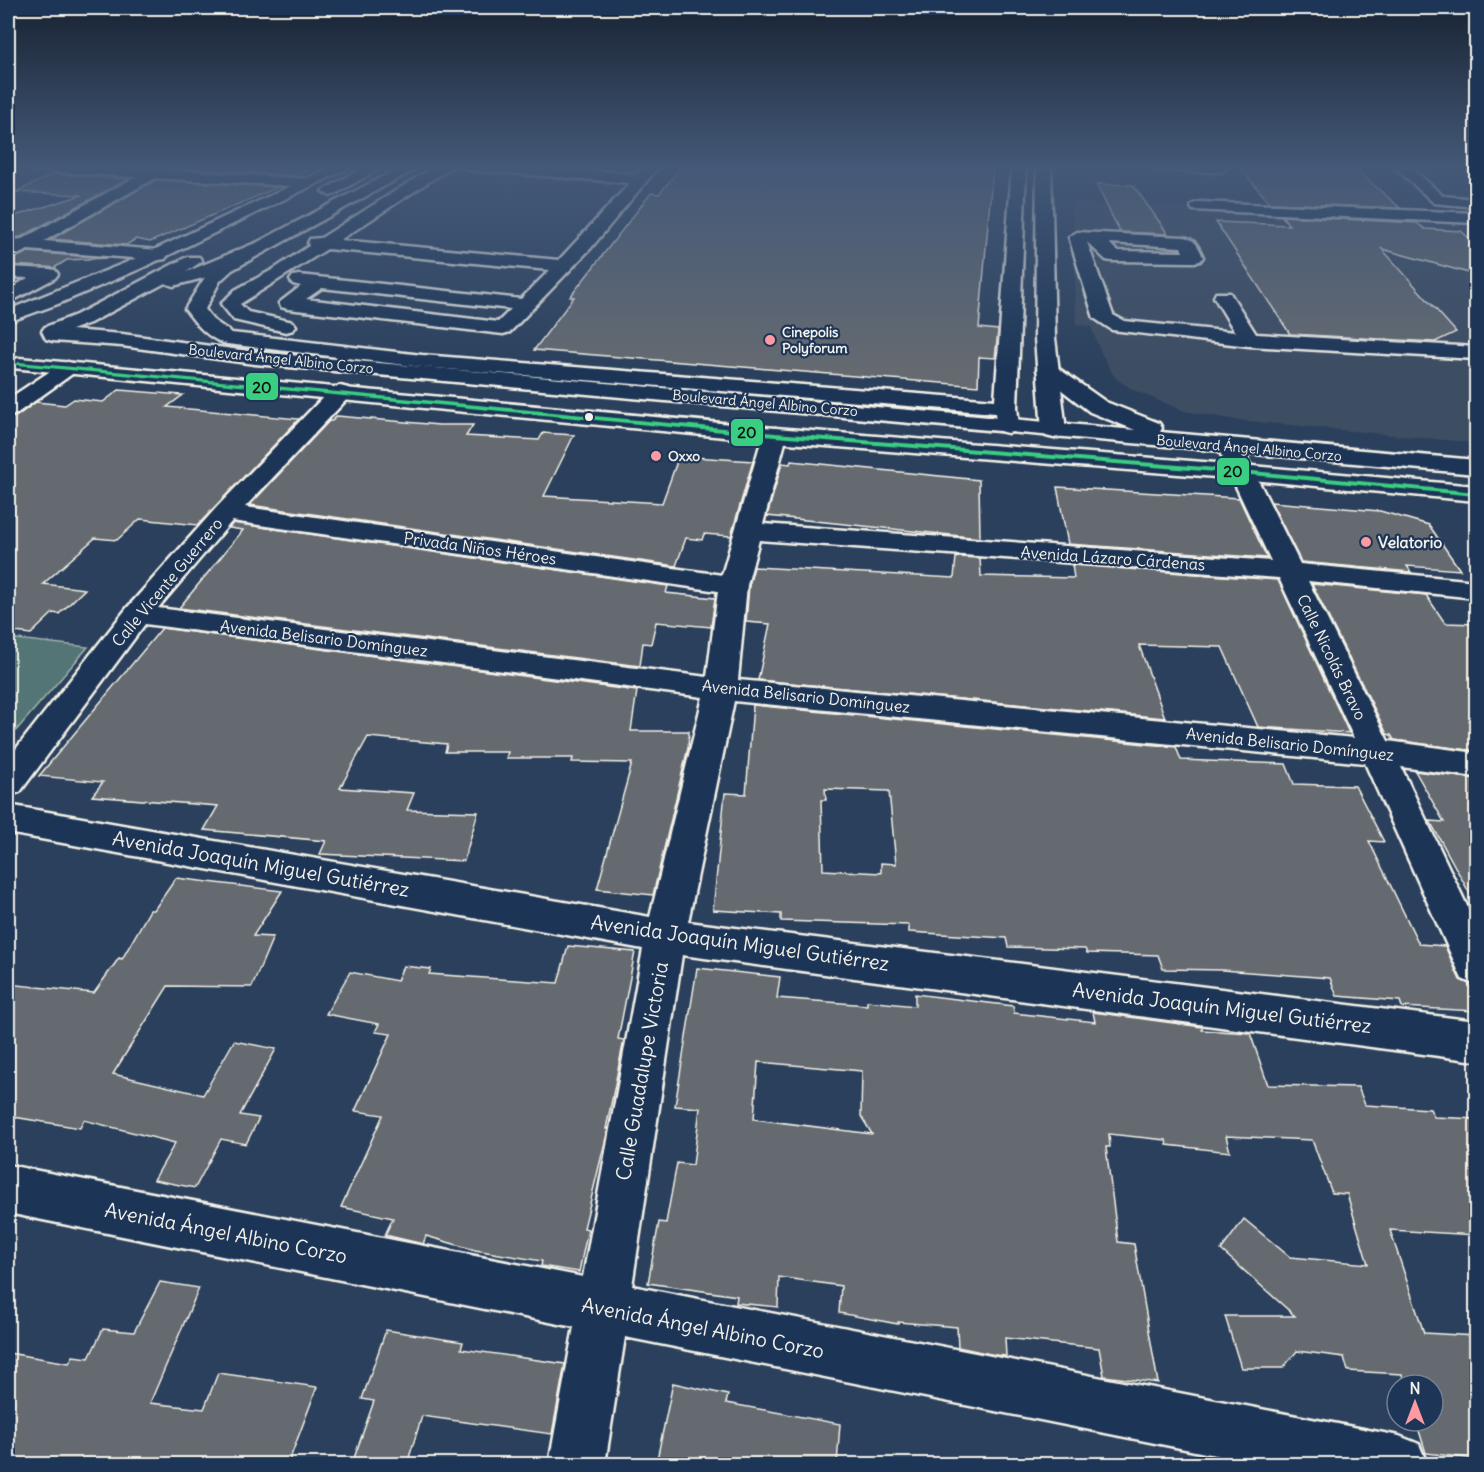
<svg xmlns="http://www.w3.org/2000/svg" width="1484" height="1472" viewBox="0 0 1484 1472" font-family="Delius,sans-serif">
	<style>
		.built { fill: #3c4d62 }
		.green { fill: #527575; stroke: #a3b3ae; stroke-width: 1.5 }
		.building { fill: #656b70; stroke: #f4f1e8; stroke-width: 1.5; fill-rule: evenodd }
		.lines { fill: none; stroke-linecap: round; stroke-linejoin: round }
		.minor-casing { stroke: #f4f1e8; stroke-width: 5 }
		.major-casing { stroke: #f4f1e8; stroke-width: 5 }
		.minor { fill: #1d3557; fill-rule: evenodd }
		.major { fill: #1d3557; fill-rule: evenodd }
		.bus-1-casing { stroke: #1d3557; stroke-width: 5 }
		.bus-1 { fill: #3ace82; fill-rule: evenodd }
		.poi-dot { fill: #ff9aa2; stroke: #1d3557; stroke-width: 2 }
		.bus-dot { fill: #f4f1e8; stroke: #1d3557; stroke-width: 2 }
		.labels { text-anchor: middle; stroke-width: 4.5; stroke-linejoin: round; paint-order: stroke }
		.far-poi-label { font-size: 14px; font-weight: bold; fill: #f4f1e8; stroke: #1d3557; text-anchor: start }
		.far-street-label { font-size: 14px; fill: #f4f1e8; stroke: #1d3557 }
		.poi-label { font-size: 16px; font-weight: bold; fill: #f4f1e8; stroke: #1d3557; text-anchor: start }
		.street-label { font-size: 16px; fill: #f4f1e8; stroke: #1d3557 }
		.near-street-label { font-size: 20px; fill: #f4f1e8; stroke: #1d3557 }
		.line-badge { stroke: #1d3557; stroke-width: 2 }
		.pale-badge-label { font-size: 16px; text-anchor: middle; font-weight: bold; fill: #111 }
	</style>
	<rect width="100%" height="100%" fill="#2b405c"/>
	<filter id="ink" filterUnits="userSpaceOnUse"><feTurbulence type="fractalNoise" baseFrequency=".0167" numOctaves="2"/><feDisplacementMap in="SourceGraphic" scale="12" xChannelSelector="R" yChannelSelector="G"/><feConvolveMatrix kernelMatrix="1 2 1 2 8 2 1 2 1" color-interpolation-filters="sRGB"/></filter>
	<g filter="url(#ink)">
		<path class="built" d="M1070 203 1476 216V443L1236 420 1184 411 1133 390 1115 378 1101 353 1091 327 1076 324 1074 230Z"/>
		<path class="green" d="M8 638 88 647 8 740Z"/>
		<g class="building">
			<path d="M149 166H317L299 176Z"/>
			<path d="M682 166H993L979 328 998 330 995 358 979 357 978 386 534 350 574 297H570L651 193 659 194Z"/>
			<path d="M1238 166H1352L1400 208 1270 203Z"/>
			<path d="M54 174 128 179 21 237 13 238 8 244V218L82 195 16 192Z"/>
			<path d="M156 180 278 187 150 242 136 239 126 245 51 239Z"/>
			<path d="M1096 184 1133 185 1168 234 1120 232Z"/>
			<path d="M1282 216 1417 223 1425 229 1461 231 1476 244V275L1382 249 1456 332 1435 342 1290 334 1216 222 1289 225Z"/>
			<path d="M28 252 107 258 67 260 54 268 8 265V261Z"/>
			<path d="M119 390 183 395 167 407 299 419 198 525 140 519 117 540 95 538 43 584 85 589 59 614 53 613 31 634 8 631V419L17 416 36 402 65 405 74 399 103 402Z"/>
			<path d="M337 416 439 425H473L466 436 539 440 543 433 574 435 544 496 662 503 679 456 753 461 731 536 704 534 702 540 686 538 676 566 250 505 329 421H332Z"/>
			<path d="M791 461 979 480 980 538 767 516 782 463 790 464Z"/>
			<path d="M1057 487 1239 498 1267 558 1068 544Z"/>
			<path d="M1271 502 1380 511 1429 525 1460 570 1407 566 1411 572 1301 562Z"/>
			<path d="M233 523 668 586 666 593 715 598 711 627 656 622 651 644 643 643 640 666 179 608 243 530 229 528Z"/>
			<path d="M956 557 980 558 981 576 1074 578 1072 565 1278 580 1349 733 1258 727 1222 647 1139 645 1165 718 758 680 770 624 746 622 749 585 754 567 954 578Z"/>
			<path d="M1312 584 1426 595 1445 623 1476 624V751L1394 740 1391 735 1387 734Z"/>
			<path d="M162 628 637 691 631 731H689L688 748 653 895 597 889 632 763 572 762 573 758H506L508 752H445L447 744 368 737 340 788 414 793 407 810 478 812 464 861 320 854 326 841 204 830 218 806 92 796 103 782 39 776Z"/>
			<path d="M753 705 1176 747 1181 760 1286 764 1294 784 1355 786 1384 842 1369 841 1419 944 1445 946 1460 980 1476 987V1011L1402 1007 1400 1001 1337 996 1330 978 1222 970 1163 969 1158 955 1087 953 1085 949 1008 947 1006 938 909 932V925L781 921V914L713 910 725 793 746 794ZM825 789 889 791 896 864 881 863V873L823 870 821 800H826Z"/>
			<path d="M1415 771 1476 779V905L1430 821 1444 822Z"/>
			<path d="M176 878 282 891 253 936 273 937 252 987 168 986 113 1074 203 1095 234 1041 276 1049 240 1115 259 1118 246 1144 221 1139 195 1188 154 1180 175 1143 84 1120 80 1128 8 1116V984L94 993 119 958 122 959 150 910H154Z"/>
			<path d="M568 946 635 952 618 1039 624 1040 606 1129H608L606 1138 584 1228 588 1229 579 1272 541 1266 542 1261 475 1250 426 1236 423 1244 385 1235 393 1218 341 1207 383 1115 355 1111 391 1034 375 1032 379 1024 326 1014 350 972 397 981 403 966 431 969 429 974 558 983Z"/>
			<path d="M697 968 780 977 777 998 867 1005V1001L915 1006V994L1013 1006 1014 1013 1095 1022 1093 1012 1202 1027V1030L1250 1033 1268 1085 1358 1087 1365 1105 1430 1109 1434 1117 1476 1119V1235L1390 1230 1424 1333 1476 1336V1459L1426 1453 1416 1421H1433V1385H1405L1402 1374 1348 1371 1344 1357 1297 1351 1283 1368H1241L1225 1316H1295L1221 1250 1244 1219 1290 1257 1368 1264 1347 1194 1332 1193 1312 1140 1226 1136 1230 1152 1167 1145 1166 1140 1109 1134 1110 1147H1106L1118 1242 1134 1244 1158 1383 1104 1376 1099 1348 1005 1338 1006 1356 995 1355 958 1347 957 1327 898 1322V1324L839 1313 841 1286 779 1277 778 1307 736 1303 737 1296 648 1283 659 1222 666 1223 677 1163 693 1165 700 1108 675 1106ZM758 1062 862 1071 861 1116 872 1134 754 1119Z"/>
			<path d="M160 1282 199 1288 150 1403 204 1409 218 1373 317 1387 288 1464H8V1353L69 1363 73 1356 89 1358 103 1329 134 1332Z"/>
			<path d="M386 1330 463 1342 461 1349 565 1364 552 1434 422 1416 407 1464H352L374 1401 362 1399Z"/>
			<path d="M673 1383 728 1395 726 1403 840 1424 837 1464H656Z"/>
		</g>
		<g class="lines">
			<g class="minor-casing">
				<g id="minor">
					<path d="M26 166H109L310 179 317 183 310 187 155 178 44 241 159 250 165 251 168 255 165 259 159 260 28 250 8 259V247L15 240 22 239 136 177 33 170Z"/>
					<path d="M403 166H421L232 270 220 281 205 309 213 320 232 333 422 355 995 400 1012 166H1026L1017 407 1019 426 1016 431 1008 433 1000 431 997 426 995 413 422 367 227 344C208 339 196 324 185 309L207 274 220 262Z"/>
					<path d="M435 166H453L340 240 559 260 630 183 469 170 462 166H531L637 174 644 166H659L591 248 510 332 503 334 288 309 281 307 279 303 301 286 293 284 290 280 293 276 299 275 521 299 550 270 327 249 240 304 248 312 293 322 296 326 293 330 286 332 234 320 221 304 235 290 274 269 309 246 308 243 310 239 321 238ZM322 288 511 309 498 322 306 299Z"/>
					<path d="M1037 166H1051L1055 338 1066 431 1062 436 1054 438 1046 436 1042 431 1035 338Z"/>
					<path d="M1152 166H1224L1225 168 1223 171 1214 172 1159 170Z"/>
					<path d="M1400 166H1418L1414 170 1443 196 1476 199V207L1434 203 1400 172 1398 169Z"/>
					<path d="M1465 166H1476V173L1471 172Z"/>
					<path d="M1199 202 1476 213V223L1193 210 1191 207 1193 204Z"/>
					<path d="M1077 232 1184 237C1196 240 1198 246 1203 257L1200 261 1194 262 1112 261 1106 260 1087 242 1113 315 1124 321 1235 332 1214 297 1216 293H1230L1256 334 1476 347V359L1249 346 1112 330 1094 318 1069 237ZM1109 243 1181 247 1183 252 1117 251Z"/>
					<path d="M8 267 49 269 55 270 58 274 55 278 8 303V290L28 278 8 277Z"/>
					<path d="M68 362 75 364 78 368 75 372 16 414 8 416V399L61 364Z"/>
					<path d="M340 386 348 388 351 393 348 398 245 507 722 575 763 435 767 430 775 428 783 430 787 435 763 524 1271 561 1217 446 1221 441 1229 439 1237 441 1241 446 1300 564 1476 581V598L1308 581 1388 741 1476 753V777L1401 767 1476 925V985L1462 979 1365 763 734 701 688 922 1476 1021V1061L682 955 632 1286 1399 1436 1419 1444 1427 1464H1260L625 1337 605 1464H549L574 1327 8 1213V1165L583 1277 643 949 8 833V805L650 917 703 697 145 624 20 792 8 796V759L127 608 217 507 332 388ZM232 521 718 591 707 677 158 608ZM759 540 1279 578 1354 738 738 680 747 585Z"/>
				</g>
			</g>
			<g class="major-casing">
				<g id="major">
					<path d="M334 166H353L142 268 58 304 8 322V310L130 261Z"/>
					<path d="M366 166H384L335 194 330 196 322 191Z"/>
					<path d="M253 244 259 245 262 249 259 253 207 277 173 286 165 283 90 323 71 330 122 334 255 352 1135 430 1090 412 1041 374 1037 370 1041 366 1048 364 1055 366 1106 402 1159 423 1162 428 1160 432 1476 460V474L255 364 122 346 53 341 46 339 42 331 45 327 76 315 187 257H199L202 261 186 272Z"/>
					<path d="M19 358 775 428 1241 465 1476 486V501L1241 479 775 442 12 368 9 364 12 360Z"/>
				</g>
			</g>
			<use href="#minor" class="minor"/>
			<use href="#major" class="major"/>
			<g class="bus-1-casing">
				<path id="bus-1" d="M19 362 775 433 1241 470 1476 492V496L1241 474 775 437 17 365 16 364Z"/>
			</g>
			<use href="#bus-1" class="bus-1"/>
		</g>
	</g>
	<linearGradient id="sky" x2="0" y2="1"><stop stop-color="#182333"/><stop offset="0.45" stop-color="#445978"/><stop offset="1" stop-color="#445978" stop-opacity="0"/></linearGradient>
	<rect width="1484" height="372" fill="url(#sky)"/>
	<g class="poi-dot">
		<circle cx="770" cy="340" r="6"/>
		<circle cx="656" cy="456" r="6"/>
		<circle cx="1366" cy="542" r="6"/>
	</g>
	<circle class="bus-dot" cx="589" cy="417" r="5"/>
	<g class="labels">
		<g class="far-poi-label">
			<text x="782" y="337">Cinepolis<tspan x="782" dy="16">Polyforum</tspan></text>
			<text x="668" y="461">Oxxo</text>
		</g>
		<g class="far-street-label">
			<text transform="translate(281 359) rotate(6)" y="5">Boulevard Ángel Albino Corzo</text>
			<text transform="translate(765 403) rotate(5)" y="5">Boulevard Ángel Albino Corzo</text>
			<text transform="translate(1249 448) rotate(5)" y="5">Boulevard Ángel Albino Corzo</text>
		</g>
		<g class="poi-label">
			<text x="1378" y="548">Velatorio</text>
		</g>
		<g class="street-label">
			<text transform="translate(480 548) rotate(8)" y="6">Privada Niños Héroes</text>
			<text transform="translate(1113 558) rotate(4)" y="6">Avenida Lázaro Cárdenas</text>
			<text transform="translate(167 582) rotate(-50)" y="6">Calle Vicente Guerrero</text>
			<text transform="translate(324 638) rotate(7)" y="6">Avenida Belisario Domínguez</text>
			<text transform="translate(1332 657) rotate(64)" y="6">Calle Nicolás Bravo</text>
			<text transform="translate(806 696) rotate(6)" y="6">Avenida Belisario Domínguez</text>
			<text transform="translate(1290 744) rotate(6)" y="6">Avenida Belisario Domínguez</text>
		</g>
		<g class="near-street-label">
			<text transform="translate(261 864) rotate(10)" y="7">Avenida Joaquín Miguel Gutiérrez</text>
			<text transform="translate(740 943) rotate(8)" y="7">Avenida Joaquín Miguel Gutiérrez</text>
			<text transform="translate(1222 1008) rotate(7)" y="7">Avenida Joaquín Miguel Gutiérrez</text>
			<text transform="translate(642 1071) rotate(-80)" y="7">Calle Guadalupe Victoria</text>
			<text transform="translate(226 1233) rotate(11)" y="7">Avenida Ángel Albino Corzo</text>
			<text transform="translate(703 1328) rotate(11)" y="7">Avenida Ángel Albino Corzo</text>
		</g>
	</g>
	<g class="line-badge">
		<rect x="245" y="372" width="34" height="29" rx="6" fill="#3ace82"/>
		<rect x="730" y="418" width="34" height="29" rx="6" fill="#3ace82"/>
		<rect x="1216" y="457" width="34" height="29" rx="6" fill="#3ace82"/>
	</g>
	<g class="pale-badge-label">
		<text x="262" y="393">20</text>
		<text x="747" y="438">20</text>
		<text x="1233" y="477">20</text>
	</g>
	<rect width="1484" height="1472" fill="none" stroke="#1d3557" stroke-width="30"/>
	<rect x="15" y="15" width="1454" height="1442" fill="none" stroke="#f4f1e8" stroke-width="2" filter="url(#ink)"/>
	<g transform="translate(1415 1403)"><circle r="28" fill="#1d3557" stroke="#738091" stroke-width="1.5"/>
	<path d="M0-4.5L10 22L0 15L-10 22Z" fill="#ff9aa2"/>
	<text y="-9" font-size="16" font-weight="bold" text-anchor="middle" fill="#f4f1e8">N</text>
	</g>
</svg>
